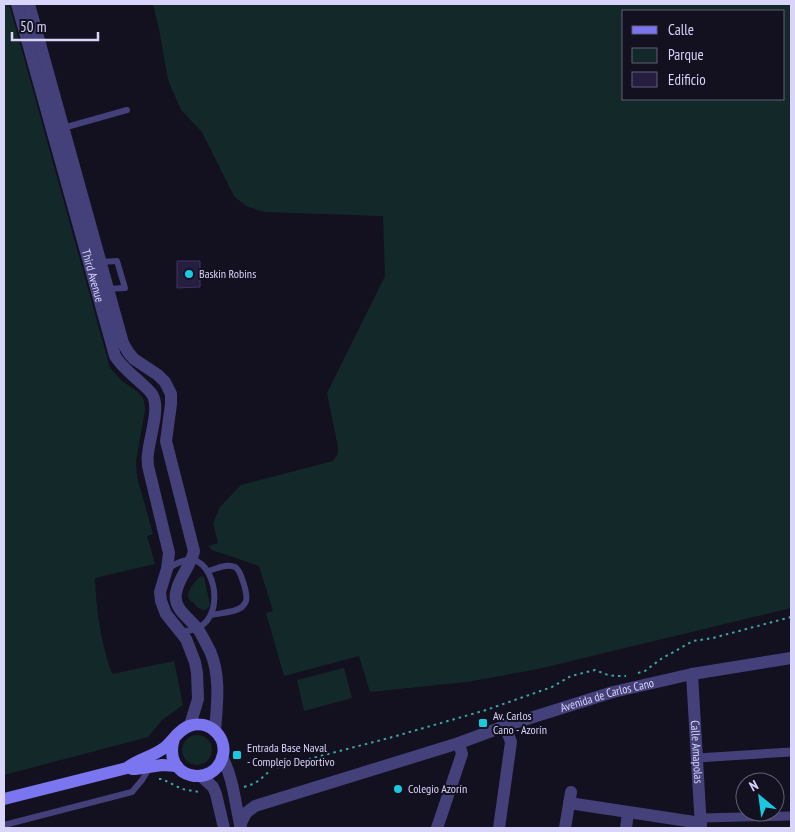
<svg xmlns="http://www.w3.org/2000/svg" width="795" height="832" viewBox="0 0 795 832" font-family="'PT Sans Narrow',sans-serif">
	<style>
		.green { fill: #132929; fill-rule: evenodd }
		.building { fill: #251e3f; stroke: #3e3268 }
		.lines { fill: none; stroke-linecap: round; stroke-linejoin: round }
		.path { stroke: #3ca6a2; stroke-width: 2; stroke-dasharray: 2.5 4; stroke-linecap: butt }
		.service { stroke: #43407a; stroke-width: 6 }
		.pedestrian { stroke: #43407a; stroke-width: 9 }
		.minor { stroke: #43407a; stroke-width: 12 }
		.tertiary { stroke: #43407a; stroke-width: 12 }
		.secondary { stroke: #7b75ef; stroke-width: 12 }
		.poi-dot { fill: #1ac8e0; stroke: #131020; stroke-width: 2 }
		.labels { text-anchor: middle; stroke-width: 4; stroke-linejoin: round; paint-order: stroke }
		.poi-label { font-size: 12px; fill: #d9d4fa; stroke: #131020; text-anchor: start }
		.street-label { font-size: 12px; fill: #d9d4fa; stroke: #131020 }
	</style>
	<rect width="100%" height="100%" fill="#131020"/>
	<g class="green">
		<path d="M4 4H9L110 368 122 381 138 392 144 400 145 410 136 461 137 477 153 534 147 536 155 564 95 578C96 611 101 643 112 674L174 661 183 705 162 720 148 737 4 775Z"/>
		<path d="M153 4H791V608L538 669 467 682 370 692 359 656 284 676 266 613 273 611 259 566 212 550 208 546 218 543 213 523 220 507 241 485 333 461 338 454V447L327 393 385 276 383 216 264 212 246 206 234 196 202 132 181 110 168 80 160 34ZM624 11H784V99H624Z"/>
		<path d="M201 576 204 577 210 605 208 608 204 610C199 609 197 607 194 603 191 601 189 600 188 597 187 590 196 580 201 576Z"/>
		<path d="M344 668 352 698 304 711 297 680Z"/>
		<circle cx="197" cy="750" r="15"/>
	</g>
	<path class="building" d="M177 261H200V287L177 288Z"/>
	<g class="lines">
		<g class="path">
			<path d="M638 673 645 671 661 659 693 641 713 638 791 617"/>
			<path d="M159 779H162L182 789 199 792"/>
			<path d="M244 787C256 784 263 778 271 769L389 738 486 710 552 687 571 676 595 670 608 675 617 676H626"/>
		</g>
		<g class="service">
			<path d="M63 128 127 110"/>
			<path d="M100 262 117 261 125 288 107 289"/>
			<path d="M167 569C174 565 184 558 193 560 219 565 228 633 181 631"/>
			<path d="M208 571C216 569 227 563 235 567 241 570 248 595 246 601 246 602 243 606 242 607 234 613 220 613 211 615"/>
			<path d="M4 825 132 792 142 780 150 767"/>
		</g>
		<g class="pedestrian">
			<path d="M697 758 791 752"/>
			<path d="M701 818 791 816"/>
		</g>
		<g class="minor">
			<path d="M569 803 701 823"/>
			<path d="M437 828 462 754 459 743"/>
			<path d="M499 828 511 742 505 726"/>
			<path d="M565 828 571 792"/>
			<path d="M626 828 628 813"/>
		</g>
		<g class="tertiary">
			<path id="s1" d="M17 4 115 356C121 366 130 373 139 381 144 386 150 390 153 396 160 409 149 439 148 454 147 458 148 462 148 466L169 553 167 569 160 592 161 601 166 614 186 639 195 662 197 673 198 699 190 725"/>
			<path d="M29 4 123 343 128 352 134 359 158 375 165 382 171 394V404L166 441 194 551C191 566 178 578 176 593 173 608 188 617 197 628 202 634 206 644 210 651 221 676 217 705 215 731"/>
			<path id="s2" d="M692 674 701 828"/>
			<path d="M222 757C234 779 235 805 241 828"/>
			<path d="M201 776 213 787 216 794 224 828"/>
			<path id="s3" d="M240 825 246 813 255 806 459 743 505 726 613 692 692 674 791 658"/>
		</g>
		<g class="secondary">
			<path d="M132 769H135L162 765 177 766"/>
			<path d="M4 799 127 768C138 759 152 757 164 748 173 741 178 730 189 726 208 719 227 736 223 755 215 790 161 779 174 739"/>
		</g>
	</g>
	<g class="poi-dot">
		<circle cx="189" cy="274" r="5"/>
		<rect x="478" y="718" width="10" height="10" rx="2.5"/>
		<rect x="232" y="750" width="10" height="10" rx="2.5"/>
		<circle cx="398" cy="789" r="5"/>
	</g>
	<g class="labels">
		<g class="poi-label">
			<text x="199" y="278">Baskin Robins</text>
			<text x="493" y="720">Av. Carlos<tspan x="493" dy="14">Cano - Azorín</tspan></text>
			<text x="247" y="752">Entrada Base Naval<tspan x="247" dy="14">- Complejo Deportivo</tspan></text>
			<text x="408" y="793">Colegio Azorín</text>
		</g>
		<g class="street-label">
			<text dy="4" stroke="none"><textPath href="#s1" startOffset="282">Third Avenue</textPath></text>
			<text dy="4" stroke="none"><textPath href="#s3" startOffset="394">Avenida de Carlos Cano</textPath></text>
			<text dy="4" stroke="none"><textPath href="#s2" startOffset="78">Calle Amapolas</textPath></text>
		</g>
	</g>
	<rect width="795" height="832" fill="none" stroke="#d9d4fa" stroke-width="10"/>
	<rect x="622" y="10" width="162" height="90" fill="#131020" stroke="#625e77"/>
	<rect x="632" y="26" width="25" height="8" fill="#7b75ef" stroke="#625e77"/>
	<text x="668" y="35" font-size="15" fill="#d9d4fa">Calle</text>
	<rect x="632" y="48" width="25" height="15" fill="#132929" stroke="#625e77"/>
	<text x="668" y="60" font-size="15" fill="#d9d4fa">Parque</text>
	<rect x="632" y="72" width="25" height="15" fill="#251e3f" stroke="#625e77"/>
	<text x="668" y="85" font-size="15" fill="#d9d4fa">Edificio</text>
	<g transform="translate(760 797) rotate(331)"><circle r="24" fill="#131020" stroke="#625e77"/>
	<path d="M0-4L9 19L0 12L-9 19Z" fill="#1ac8e0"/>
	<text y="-8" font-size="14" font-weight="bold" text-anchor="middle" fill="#d9d4fa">N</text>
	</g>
	<path d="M12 32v8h86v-8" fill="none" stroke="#d9d4fa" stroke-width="2.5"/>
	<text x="20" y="32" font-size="15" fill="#d9d4fa" stroke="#131020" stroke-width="4" paint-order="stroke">50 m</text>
</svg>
